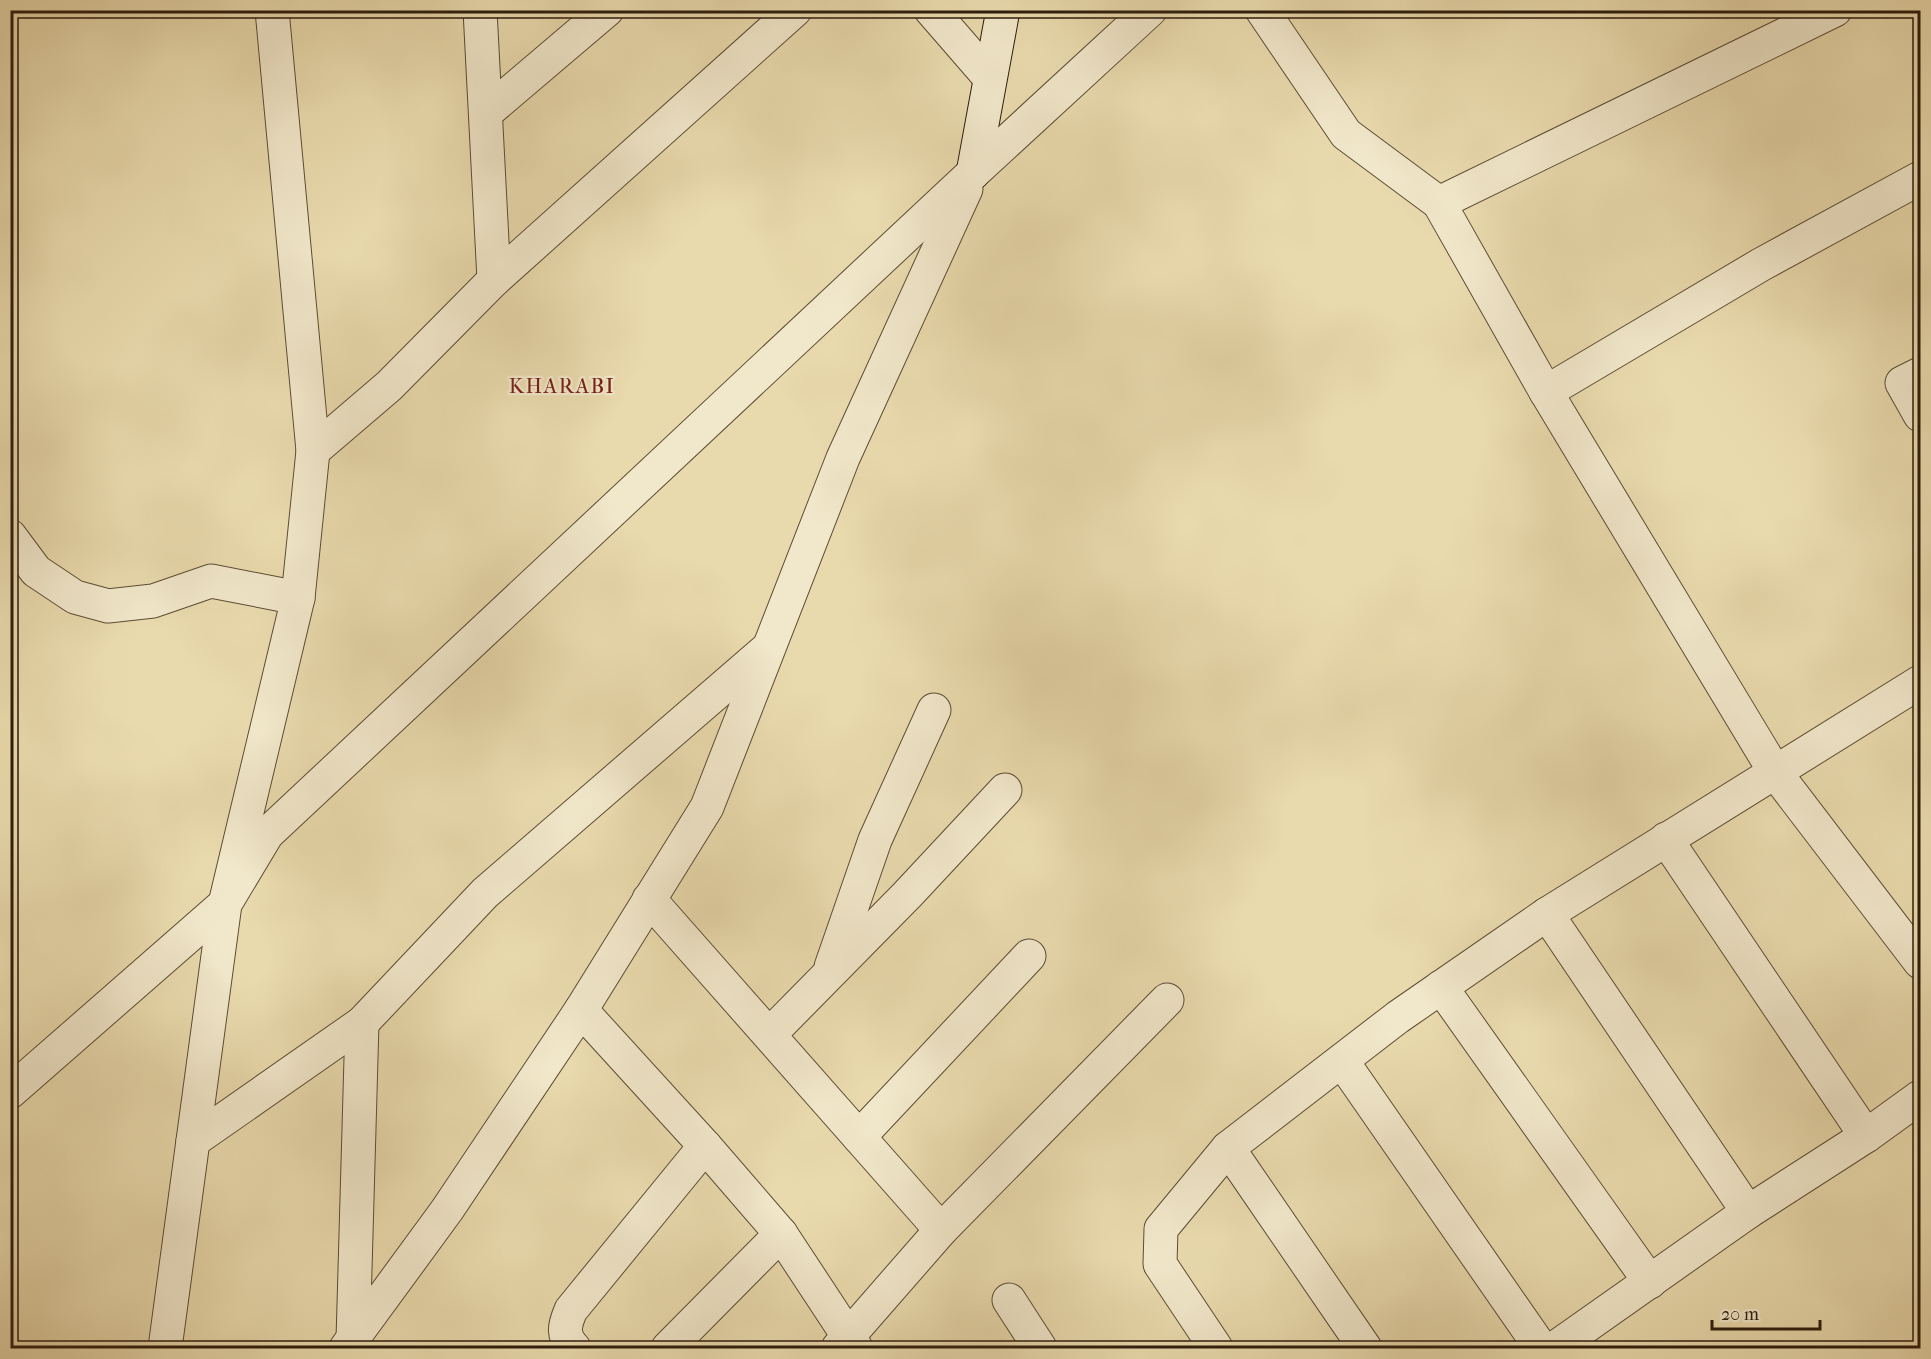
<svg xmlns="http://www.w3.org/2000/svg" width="1931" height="1359" viewBox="0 0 1931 1359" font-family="'IM FELL French Canon',serif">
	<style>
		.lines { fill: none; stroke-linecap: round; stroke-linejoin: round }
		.street-casing { stroke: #5c4c35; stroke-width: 35 }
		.secondary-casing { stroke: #2d1d0d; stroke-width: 35 }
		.street { stroke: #f1e7ca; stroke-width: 33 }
		.secondary { stroke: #f1e7ca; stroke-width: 33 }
		.labels { text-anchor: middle; stroke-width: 4.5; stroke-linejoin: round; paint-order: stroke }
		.quarter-label { font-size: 21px; letter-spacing: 1.5px; fill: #7a1f14; stroke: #f1e7ca }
	</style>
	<rect width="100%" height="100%" fill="#e9daad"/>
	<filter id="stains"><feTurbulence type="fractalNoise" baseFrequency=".00333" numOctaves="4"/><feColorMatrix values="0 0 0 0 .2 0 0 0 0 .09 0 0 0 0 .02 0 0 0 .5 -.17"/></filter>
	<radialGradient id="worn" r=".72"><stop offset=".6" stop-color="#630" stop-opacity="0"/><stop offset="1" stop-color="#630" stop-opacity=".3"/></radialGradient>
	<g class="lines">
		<g class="street-casing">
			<g id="street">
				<path d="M480 10 494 280 795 10"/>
				<path d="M931 10 990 78"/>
				<path d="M1262 10 1346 134 1439 203 1835 10"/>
				<path d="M487 112 607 10"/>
				<path d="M1439 203 1546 392 1775 772 1920 962"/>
				<path d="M1920 374 1902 383 1920 415"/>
				<path d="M1546 392 1762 264 1920 178"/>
				<path d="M313 451 389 386 494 280"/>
				<path d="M10 536 36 571 75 597 108 606 153 601 211 581 298 598"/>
				<path d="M1666 839 1866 1136"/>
				<path d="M649 899 941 1230"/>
				<path d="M1547 914 1748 1212"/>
				<path d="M831 967 875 840 934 710"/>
				<path d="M1441 987 1650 1282"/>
				<path d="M581 1010 707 807 843 458 966 189"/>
				<path d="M770 1034 907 895 1005 790"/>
				<path d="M1342 1061 1541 1348"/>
				<path d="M10 1092 225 904 267 834 973 173 1150 10"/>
				<path d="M859 1137 1029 956"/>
				<path d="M193 1141 362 1023 485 893 766 650"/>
				<path d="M1228 1148 1365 1348"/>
				<path d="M1009 1300 1040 1348"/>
				<path d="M353 1340 362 1023"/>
				<path d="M165 1348 225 904 298 598 313 451 272 10"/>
				<path d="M346 1348 447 1210 581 1010 705 1146 781 1234 856 1348"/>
				<path d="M574 1348C562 1335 564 1326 571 1310L705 1146"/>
				<path d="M668 1348 781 1234"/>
				<path d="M838 1348 941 1230 1167 1000"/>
				<path d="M1216 1348 1160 1264 1161 1229 1228 1148 1398 1017 1547 914 1920 682"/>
				<path d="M1555 1348 1748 1212 1866 1136 1920 1097"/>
			</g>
		</g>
		<g class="secondary-casing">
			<path id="secondary" d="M973 173 1003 10"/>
		</g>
		<use href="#street" class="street"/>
		<use href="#secondary" class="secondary"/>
	</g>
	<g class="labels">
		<g class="quarter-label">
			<text x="562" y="393">KHARABI</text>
		</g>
	</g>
	<rect width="1931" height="1359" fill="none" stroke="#e9daad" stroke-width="36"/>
	<rect x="12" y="12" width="1907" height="1335" fill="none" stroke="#2d1d0d" stroke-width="3"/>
	<rect x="18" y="18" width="1895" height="1323" fill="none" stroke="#2d1d0d" stroke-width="1.5"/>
	<path d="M1712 1320v9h108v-9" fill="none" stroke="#2d1d0d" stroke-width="3"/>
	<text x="1721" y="1320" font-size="18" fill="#2d1d0d" stroke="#f1e7ca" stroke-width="4.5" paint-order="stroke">20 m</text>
	<rect width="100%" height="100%" filter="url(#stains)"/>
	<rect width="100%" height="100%" fill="url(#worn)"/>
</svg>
